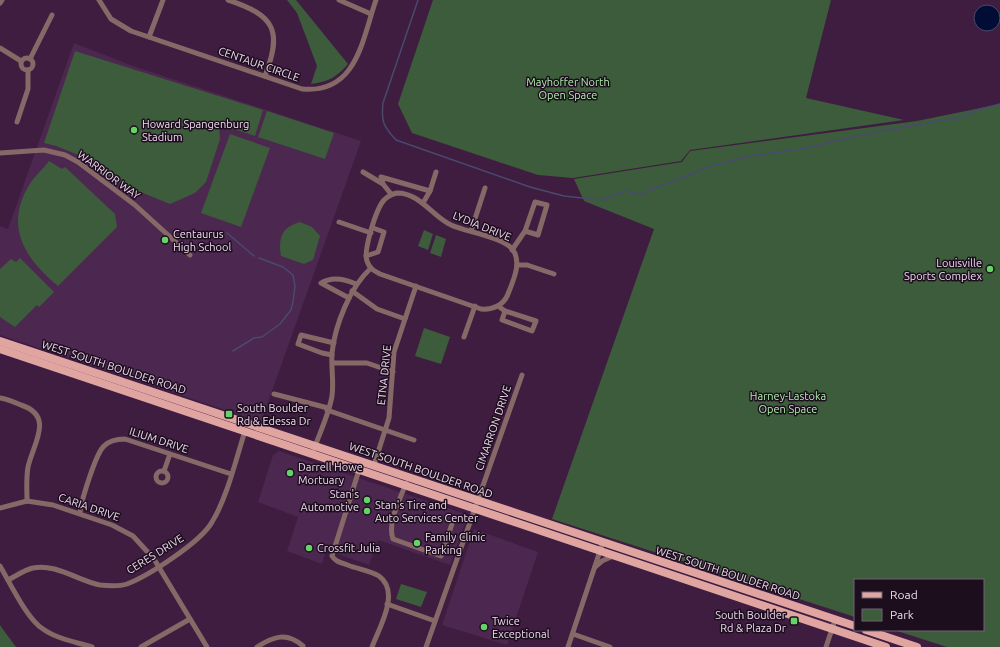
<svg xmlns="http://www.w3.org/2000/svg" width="1000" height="647" viewBox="0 0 1000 647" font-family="Ubuntu,sans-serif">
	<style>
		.built { fill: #4c2750 }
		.green { fill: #3c5c3c }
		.water { fill: #020d36; stroke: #494a6e }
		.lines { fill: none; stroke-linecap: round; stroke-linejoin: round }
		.stream { stroke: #494a6e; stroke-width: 1.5 }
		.street { stroke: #866967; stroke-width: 5 }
		.primary { stroke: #e0a5a0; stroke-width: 8 }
		.poi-dot { fill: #65d467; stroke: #1d0e1e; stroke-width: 1.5 }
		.labels { text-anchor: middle; stroke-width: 3; stroke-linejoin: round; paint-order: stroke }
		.street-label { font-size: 11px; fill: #efdaf0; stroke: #1d0e1e }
		.park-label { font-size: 11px; fill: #adefab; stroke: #1d0e1e }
		.poi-label { font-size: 11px; fill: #efdaf0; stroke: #1d0e1e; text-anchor: start }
	</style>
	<rect width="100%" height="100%" fill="#3e1d41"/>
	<g class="built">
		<path d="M74 43 133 66 361 141 261 422 0 335V226L8 229Z"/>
		<path d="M279 451 468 515 450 565 378 540 369 565 326 550 322 564 287 551 298 517 258 502 273 455Z"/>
		<path d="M474 529 538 552 507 645 442 625Z"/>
	</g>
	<g class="green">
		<path d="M287 0H296L348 64C337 77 328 82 311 84L317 66 297 13Z"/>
		<path d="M433 0H831L806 98 904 120 690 150 681 161 573 178 538 175 412 133 398 104Z"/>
		<path d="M75 51 263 110 255 136 219 124 220 139 206 182 195 193 170 204 121 184 76 154 56 146 44 143Z"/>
		<path d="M1000 104V647H947L894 630H983V580H855V617L552 519 654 229 584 201 574 179 682 162 690 151 917 121Z"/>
		<path d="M267 111 334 133 325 159 258 137Z"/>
		<path d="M230 134 270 148 241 227 201 213Z"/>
		<path d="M49 161 62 169 65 167 115 214 117 227 58 286C24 258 3 225 31 182 36 175 44 168 49 161Z"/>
		<path d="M300 222 312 227 320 236 313 260 304 264 281 256C278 239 281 227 300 222Z"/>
		<path d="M424 230 433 234 428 250 418 246Z"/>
		<path d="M436 235 446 239 441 257 430 253Z"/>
		<path d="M20 258 54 292 39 307 37 305 15 327 0 317V269L11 259 16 262Z"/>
		<path d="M424 328 450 337 441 364 415 356Z"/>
		<path d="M401 584 427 592 421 607 396 599Z"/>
		<path d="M0 625 2 628 16 647H0Z"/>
	</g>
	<circle class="water" cx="987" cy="18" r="13"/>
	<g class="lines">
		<g class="stream">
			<path d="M418 0 383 103C381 121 383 126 396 140L530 187 564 196 601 200 625 191 640 194 711 166 750 156 800 149 871 133 962 117 977 110 1000 104"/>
			<path d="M227 233 254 256"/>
			<path d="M233 351 254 338 262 337 280 324 291 310 293 302 295 286 293 275 283 267 259 258"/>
		</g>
		<g class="street">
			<path d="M99 0 111 19 131 31 302 89C357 94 362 40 376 0"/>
			<path d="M228 0C274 15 283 30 265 76"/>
			<path d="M339 0 371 14"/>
			<path d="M0 3 2 0"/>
			<path d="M149 37 163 0"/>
			<path d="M0 48 21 61"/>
			<circle cx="27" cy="64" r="6"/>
			<path d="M30 59 52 15"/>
			<path d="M17 122 28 89V70"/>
			<path d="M0 153 44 150 65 155 78 162 135 205 190 255"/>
			<path d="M363 172 383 184"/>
			<path d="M397 193C420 193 432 216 451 225 466 232 504 237 513 250 522 263 513 281 508 294 504 305 493 310 481 309L380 274C374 271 369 268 367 261 363 251 376 209 384 200 388 196 392 194 397 193Z"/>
			<path d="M391 194 383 184 381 177 430 191"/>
			<path d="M423 203 430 191 436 172"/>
			<path d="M339 222 371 233"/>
			<path d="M471 231 485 188"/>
			<path d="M512 250 525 231 535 202 547 205 538 235 525 231"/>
			<path d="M366 256 378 252 384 232 373 228"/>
			<path d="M517 265H527L554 274"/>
			<path d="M352 291 377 309 405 319"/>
			<path d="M349 298 321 283C332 276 345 279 356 284"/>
			<path d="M498 306 505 311 536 321 532 331 502 320 505 311"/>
			<path d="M464 337 475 306"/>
			<path d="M332 355 322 353 298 344 301 335 334 343"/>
			<path d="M333 363H367L393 372"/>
			<path d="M274 394 328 408"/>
			<path d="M0 398C7 399 14 402 21 405 55 416 33 444 28 467 26 479 27 490 27 501"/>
			<path d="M327 410 414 440"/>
			<path d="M314 449C320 432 329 414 332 396 334 382 331 367 332 353 335 325 350 287 371 268"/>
			<path d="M374 465 389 418 394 352 416 286"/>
			<path d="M359 470 332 556C335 562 343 563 350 566 359 569 371 571 379 576 401 592 379 628 372 647"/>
			<circle cx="162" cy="477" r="6"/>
			<path d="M164 471 170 454"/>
			<path d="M406 483C400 500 387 522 393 539L441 556 453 521"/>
			<path d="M0 508 27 501 53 505 112 525 133 536 154 559 207 647"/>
			<path d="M80 513C81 501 96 453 104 446 110 440 117 439 125 439L231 474"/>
			<path d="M0 566C10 583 27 619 43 629 57 639 76 642 92 647"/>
			<path d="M595 567 602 561 613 556"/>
			<path d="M8 580C16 576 24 570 33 568 55 563 79 581 100 585 109 586 118 587 127 584 148 576 201 542 212 522 227 498 236 459 245 431"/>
			<path d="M387 604 435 621"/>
			<path d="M573 634 610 647"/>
			<path d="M141 647 190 619"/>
			<path d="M257 647C274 636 287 632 303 646"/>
			<path d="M426 647 522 375"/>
			<path d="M568 647 603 542"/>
			<path d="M826 647 835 620"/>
		</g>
		<g class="primary">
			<path d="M0 341 855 626"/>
			<path d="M0 349 886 647"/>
			<path d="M866 630 917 647"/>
		</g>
	</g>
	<g class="poi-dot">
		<circle cx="134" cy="130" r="4"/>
		<circle cx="165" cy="240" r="4"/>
		<circle cx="990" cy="269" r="4"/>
		<rect x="225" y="410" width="8" height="8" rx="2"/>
		<circle cx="290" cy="473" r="4"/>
		<circle cx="367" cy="500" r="4"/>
		<circle cx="367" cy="511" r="4"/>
		<circle cx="417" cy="543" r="4"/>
		<circle cx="309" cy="548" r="4"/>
		<rect x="790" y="617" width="8" height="8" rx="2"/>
		<circle cx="484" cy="627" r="4"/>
	</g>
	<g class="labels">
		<g class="street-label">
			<text transform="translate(259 64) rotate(19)" y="4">CENTAUR CIRCLE</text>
			<text transform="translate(109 175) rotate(36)" y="4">WARRIOR WAY</text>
			<text transform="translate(482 226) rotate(22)" y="4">LYDIA DRIVE</text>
			<text transform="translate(114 367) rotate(18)" y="4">WEST SOUTH BOULDER ROAD</text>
			<text transform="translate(384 375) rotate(-84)" y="4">ETNA DRIVE</text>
			<text transform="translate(493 428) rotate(-71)" y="4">CIMARRON DRIVE</text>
			<text transform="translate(159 440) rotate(18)" y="4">ILIUM DRIVE</text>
			<text transform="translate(421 470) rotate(19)" y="4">WEST SOUTH BOULDER ROAD</text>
			<text transform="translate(89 507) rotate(19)" y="4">CARIA DRIVE</text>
			<text transform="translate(155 554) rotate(-32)" y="4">CERES DRIVE</text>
			<text transform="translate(728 573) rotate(18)" y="4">WEST SOUTH BOULDER ROAD</text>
		</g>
		<g class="park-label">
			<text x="568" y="86">Mayhoffer North<tspan x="568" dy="13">Open Space</tspan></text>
			<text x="788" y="400">Harney-Lastoka<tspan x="788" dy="13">Open Space</tspan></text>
		</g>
		<g class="poi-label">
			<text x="142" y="128">Howard Spangenburg<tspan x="142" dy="13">Stadium</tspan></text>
			<text x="173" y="238">Centaurus<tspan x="173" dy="13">High School</tspan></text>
			<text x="982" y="267" text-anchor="end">Louisville<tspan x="982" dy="13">Sports Complex</tspan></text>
			<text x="237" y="412">South Boulder<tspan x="237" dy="13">Rd &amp; Edessa Dr</tspan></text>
			<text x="298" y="471">Darrell Howe<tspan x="298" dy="13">Mortuary</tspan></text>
			<text x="359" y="498" text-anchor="end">Stan's<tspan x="359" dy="13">Automotive</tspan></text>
			<text x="375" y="509">Stan's Tire and<tspan x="375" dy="13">Auto Services Center</tspan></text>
			<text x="425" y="541">Family Clinic<tspan x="425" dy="13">Parking</tspan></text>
			<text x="317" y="552">Crossfit Julia</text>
			<text x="786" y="619" text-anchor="end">South Boulder<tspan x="786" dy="13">Rd &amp; Plaza Dr</tspan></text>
			<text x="492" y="625">Twice<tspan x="492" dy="13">Exceptional</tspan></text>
		</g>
	</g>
	<rect x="854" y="579" width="130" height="52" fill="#1d0e1e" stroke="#716072"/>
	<rect x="862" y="592" width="20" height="6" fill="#e0a5a0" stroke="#716072"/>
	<text x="890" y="599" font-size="12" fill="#efdaf0">Road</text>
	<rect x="862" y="609" width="20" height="12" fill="#3c5c3c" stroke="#716072"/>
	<text x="890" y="619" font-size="12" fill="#efdaf0">Park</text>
</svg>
